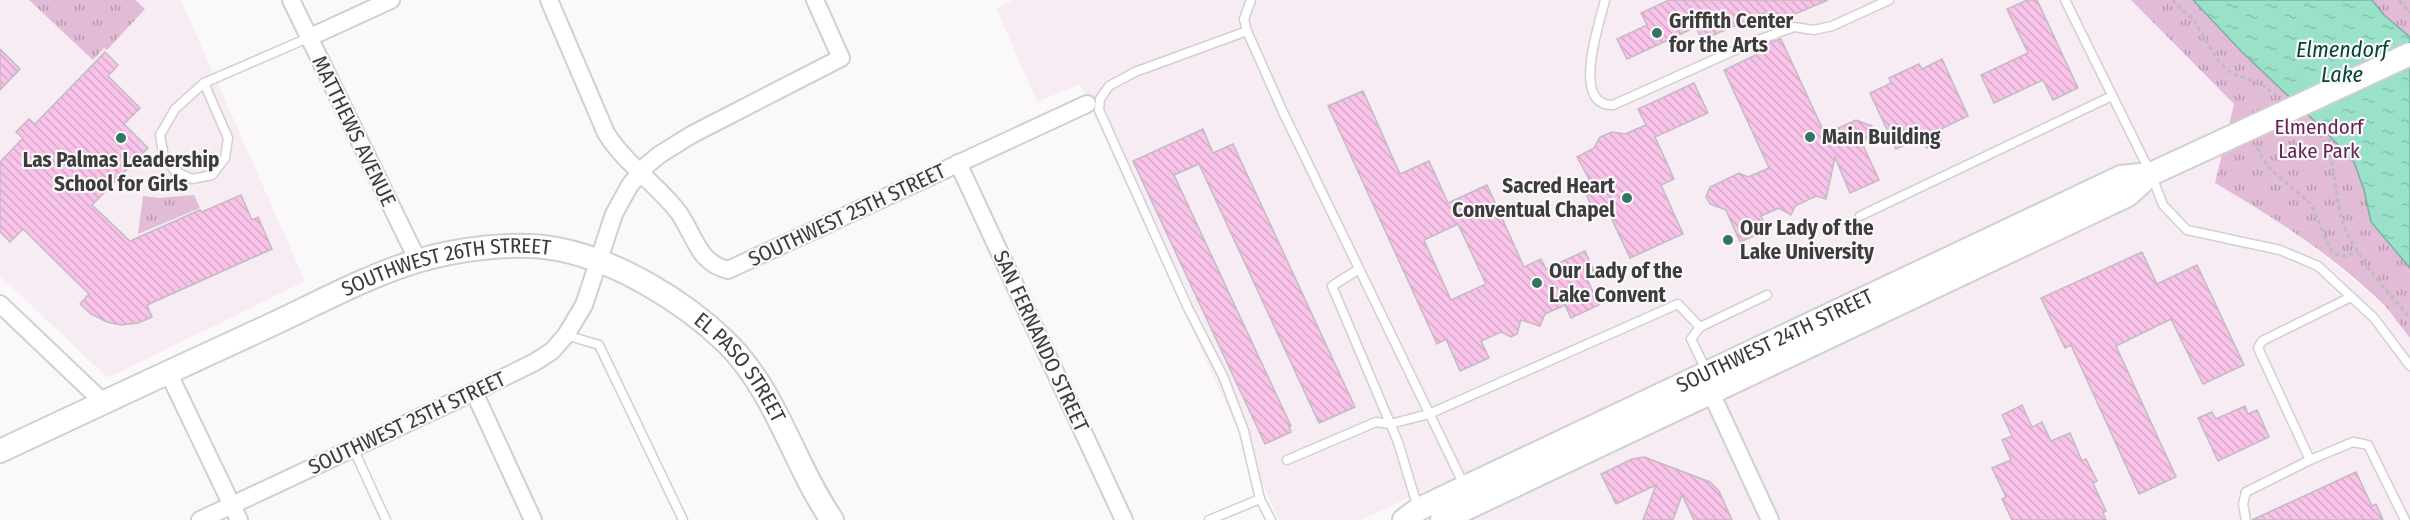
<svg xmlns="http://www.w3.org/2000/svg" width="2410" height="520" viewBox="0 0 2410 520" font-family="'Fira Sans Condensed',sans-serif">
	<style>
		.built { fill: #f7ecf3 }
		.park { fill: url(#park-tufts) }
		.water { fill: url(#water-ripples); stroke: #7db0a0; stroke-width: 1.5 }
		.building { fill: url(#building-back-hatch); stroke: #c1bdbf; stroke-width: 1.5; fill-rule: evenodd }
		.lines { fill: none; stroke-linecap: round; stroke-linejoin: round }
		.service-casing { stroke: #d2cfd1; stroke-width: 11 }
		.minor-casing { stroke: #d2cfd1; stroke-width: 20 }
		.secondary-casing { stroke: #d2cfd1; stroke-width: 26 }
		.path { stroke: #bebcbd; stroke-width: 3; stroke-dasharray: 4.5 3; stroke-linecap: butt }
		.service { stroke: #fff; stroke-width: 8 }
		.minor { stroke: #fff; stroke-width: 16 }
		.secondary { stroke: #fff; stroke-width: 22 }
		.secondary-bridge-casing { stroke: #d2cfd1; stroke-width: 26; stroke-linecap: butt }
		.secondary-bridge { stroke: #fff; stroke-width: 22 }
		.poi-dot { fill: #347462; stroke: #fbf8fa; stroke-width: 2 }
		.labels { text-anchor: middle; stroke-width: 4.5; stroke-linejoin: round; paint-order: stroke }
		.poi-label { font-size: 21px; font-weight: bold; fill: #3d3c3d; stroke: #fbf8fa; text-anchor: start }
		.park-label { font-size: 21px; fill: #632555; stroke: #fbf8fa }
		.street-label { font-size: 21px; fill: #3d3c3d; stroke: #fbf8fa }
		.water-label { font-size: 22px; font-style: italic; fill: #024436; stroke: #fbf8fa }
	</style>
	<defs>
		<pattern id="park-tufts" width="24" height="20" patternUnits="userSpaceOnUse" patternTransform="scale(1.5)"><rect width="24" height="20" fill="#e2bbd6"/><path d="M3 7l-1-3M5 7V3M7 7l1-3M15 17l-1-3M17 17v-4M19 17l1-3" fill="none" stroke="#b899af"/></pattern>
		<pattern id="water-ripples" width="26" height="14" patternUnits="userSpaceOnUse" patternTransform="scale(1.5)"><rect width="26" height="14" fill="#99e1cb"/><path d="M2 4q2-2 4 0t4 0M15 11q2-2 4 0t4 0" fill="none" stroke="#85c2af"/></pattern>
		<pattern id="building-back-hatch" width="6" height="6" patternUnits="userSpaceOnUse" patternTransform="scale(1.5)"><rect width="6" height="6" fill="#f9c2e9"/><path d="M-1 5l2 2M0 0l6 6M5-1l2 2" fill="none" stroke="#d6a8c9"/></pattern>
	</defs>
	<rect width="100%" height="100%" fill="#fbf8fa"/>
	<g class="built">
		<path d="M0 0H181L305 281 108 378 0 276Z"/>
		<path d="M1013 0H2131L2234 104 2215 183 2277 219 2333 262 2384 306 2410 338V520H1445L1430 488 1361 520H1279L1080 84 1037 102 996 8Z"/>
	</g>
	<g class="park">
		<path d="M29 0H135L145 9 107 50 104 48 93 60Z"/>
		<path d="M2131 0H2410V338C2401 327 2393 315 2384 305 2334 256 2275 218 2215 183L2234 104Z"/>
		<path d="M194 195 200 208 138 234 143 196 159 198Z"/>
	</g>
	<path class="water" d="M2193 0H2372L2384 15 2410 37V268L2371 222 2364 190 2354 162 2324 130 2241 51Z"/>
	<g class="building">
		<path d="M1669 0H1828L1769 25 1764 13 1702 40 1696 27 1627 59 1617 39 1647 25 1641 13Z"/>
		<path d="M2027 0H2037L2078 88 2053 100 2043 80 1994 103 1981 75 2028 53 2007 9Z"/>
		<path d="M1781 39 1825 134 1856 120 1872 126 1863 145 1879 180 1850 193 1835 157 1826 199 1816 196 1795 206 1791 215 1779 208 1761 216 1767 230 1740 242 1726 210 1710 204 1706 197 1710 187 1739 173 1748 177 1769 168 1724 70 1762 52 1759 46Z"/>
		<path d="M0 49 20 69 0 90Z"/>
		<path d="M105 52 118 65 108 76 140 108 124 124 148 148 92 205 130 241 200 210 202 212 241 195 252 220 258 217 272 249 147 305 152 317 138 323 121 325 107 322 91 314 80 304 89 294 23 229 10 242 0 232V162L23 138 16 132 29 119 35 124Z"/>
		<path d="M1942 59 1968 116 1939 130 1941 141 1927 148 1922 137 1896 149 1870 93 1891 83 1889 78 1919 64 1922 69Z"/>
		<path d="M1694 83 1708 113 1655 137 1674 179 1661 185 1683 234 1630 258 1608 211 1596 216 1581 183 1589 179 1577 157 1594 148 1600 137 1612 132 1625 134 1646 125 1638 109Z"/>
		<path d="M1363 91 1400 174 1429 161 1448 203 1487 185 1524 267 1541 259 1546 269 1585 251 1594 271 1585 274 1599 305 1571 318 1565 305 1545 314 1540 326 1521 320 1517 334 1511 337 1501 332 1481 341 1489 358 1460 371 1446 339 1437 344 1328 106ZM1458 224 1486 284 1451 300 1424 240Z"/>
		<path d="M1203 129 1213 153 1233 144 1355 407 1319 423 1199 164 1174 175 1291 426H1289L1291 432 1265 444 1133 161Z"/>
		<path d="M2142 252 2157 284 2197 265 2244 365 2203 384 2171 319 2116 346 2176 477 2139 494 2071 345 2065 348 2041 298Z"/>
		<path d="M2022 405 2032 427 2042 422 2051 441 2070 433 2082 461 2086 459 2097 481 2093 483 2106 511 2103 513 2106 520H2012L2002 499 2006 497 1992 468 2011 460 2002 440 2012 436 2002 415Z"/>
		<path d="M2245 406 2248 414 2257 410 2269 437 2218 461 2198 418 2212 412 2216 419Z"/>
		<path d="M1644 457 1710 482 1719 491 1732 520H1694L1682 495 1673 520H1643L1656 485 1616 504 1601 474 1632 459Z"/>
		<path d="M2356 472 2372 506 2376 504 2383 520H2252Z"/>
	</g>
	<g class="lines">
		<g class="service-casing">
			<g id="service">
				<path d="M1251 0 1244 19 1247 31 1283 112 1465 487"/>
				<path d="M1605 0C1600 22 1570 106 1613 105L1753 42 1794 27 1814 30 1832 26 1889 0"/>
				<path d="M2065 0 2151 174 2163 205 2187 230 2280 250 2318 266 2374 318 2410 366"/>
				<path d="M1247 31 1135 72 1109 86 1100 99 1099 110 1188 308 1223 376 1244 431 1260 499"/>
				<path d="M204 83 228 138 225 158 212 175 192 179 175 171 164 157 160 135 175 109 204 83 308 38"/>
				<path d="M1860 216 2112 96"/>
				<path d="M1359 269 1332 286 1398 442 1418 508"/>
				<path d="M2351 297 2262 341 2258 348 2310 460 2353 442 2368 445 2405 520"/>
				<path d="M566 335 599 345 683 520"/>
				<path d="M1707 372 1691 339 1700 327 1767 295"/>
				<path d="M353 448 386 520"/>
				<path d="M1287 460 1376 422 1390 424 1429 414 1678 304 1700 327"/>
				<path d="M1209 520 1260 499 1271 520"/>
				<path d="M2246 520 2243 504 2246 492 2310 460"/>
			</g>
		</g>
		<g class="minor-casing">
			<g id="minor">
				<path d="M291 0 418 261"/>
				<path d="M549 0 606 133C625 164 657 184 679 213 695 236 698 263 728 270L1087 104"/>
				<path d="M308 38 391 0"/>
				<path d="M958 163 1124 520"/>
				<path d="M0 304 103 402"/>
				<path d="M168 372 239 520"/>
				<path d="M1706 382 1770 520"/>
				<path d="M474 392 533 520"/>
				<path d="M200 520 474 392 535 362 552 351 566 335 584 305 614 214 630 185 647 165 659 155 691 135 841 58 815 0"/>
			</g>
		</g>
		<g class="secondary-casing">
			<g id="secondary">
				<path id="s1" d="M0 451C87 410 173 370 260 330 311 307 364 277 417 261 458 249 515 241 557 249 616 260 684 301 727 343 777 393 793 463 832 520"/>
				<path id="s2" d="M1404 520 1419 509 2121 177 2151 174"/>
				<path d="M1442 520 2128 195 2151 174 2281 114"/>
			</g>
		</g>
		<g class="path">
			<path d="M2172 0 2193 19 2219 62 2231 73 2261 84 2276 95"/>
			<path d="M2399 0 2410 13"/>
			<path d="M2309 123C2343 151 2329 200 2349 237 2364 266 2389 293 2410 318"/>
			<path d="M2257 147 2267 166 2311 204 2331 250C2340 259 2346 257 2358 252"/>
		</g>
		<use href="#service" class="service"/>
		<use href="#minor" class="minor"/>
		<use href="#secondary" class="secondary"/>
		<g class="secondary-bridge-casing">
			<path id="secondary-bridge" d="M2281 114 2410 54"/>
		</g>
		<use href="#secondary-bridge" class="secondary-bridge"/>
	</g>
	<g class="poi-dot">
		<circle cx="1657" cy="33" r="6"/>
		<circle cx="1810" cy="137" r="6"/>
		<circle cx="121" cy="138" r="6"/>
		<circle cx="1627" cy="198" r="6"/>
		<circle cx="1728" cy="240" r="6"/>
		<circle cx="1537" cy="283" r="6"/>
	</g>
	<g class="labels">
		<g class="poi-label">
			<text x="1669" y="28">Griffith Center<tspan x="1669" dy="24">for the Arts</tspan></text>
			<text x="1822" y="144">Main Building</text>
			<text x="121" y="167" text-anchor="middle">Las Palmas Leadership<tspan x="121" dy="24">School for Girls</tspan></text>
			<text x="1615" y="193" text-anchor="end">Sacred Heart<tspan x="1615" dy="24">Conventual Chapel</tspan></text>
			<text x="1740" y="235">Our Lady of the<tspan x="1740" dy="24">Lake University</tspan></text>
			<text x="1549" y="278">Our Lady of the<tspan x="1549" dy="24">Lake Convent</tspan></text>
		</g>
		<g class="park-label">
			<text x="2319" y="134">Elmendorf<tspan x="2319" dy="24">Lake Park</tspan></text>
		</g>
		<g class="street-label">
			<text transform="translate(354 131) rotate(64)" y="7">MATTHEWS AVENUE</text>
			<text transform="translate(847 215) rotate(-25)" y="7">SOUTHWEST 25TH STREET</text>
			<text dy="7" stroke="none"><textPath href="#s1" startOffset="486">SOUTHWEST 26TH STREET</textPath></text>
			<text dy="7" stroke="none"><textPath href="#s2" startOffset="412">SOUTHWEST 24TH STREET</textPath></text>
			<text transform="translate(1041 341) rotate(65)" y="7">SAN FERNANDO STREET</text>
			<text dy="7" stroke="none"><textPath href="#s1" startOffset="824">EL PASO STREET</textPath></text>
			<text transform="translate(407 423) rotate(-25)" y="7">SOUTHWEST 25TH STREET</text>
		</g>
		<g class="water-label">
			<text x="2342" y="57">Elmendorf<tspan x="2342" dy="25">Lake</tspan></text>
		</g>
	</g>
</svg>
